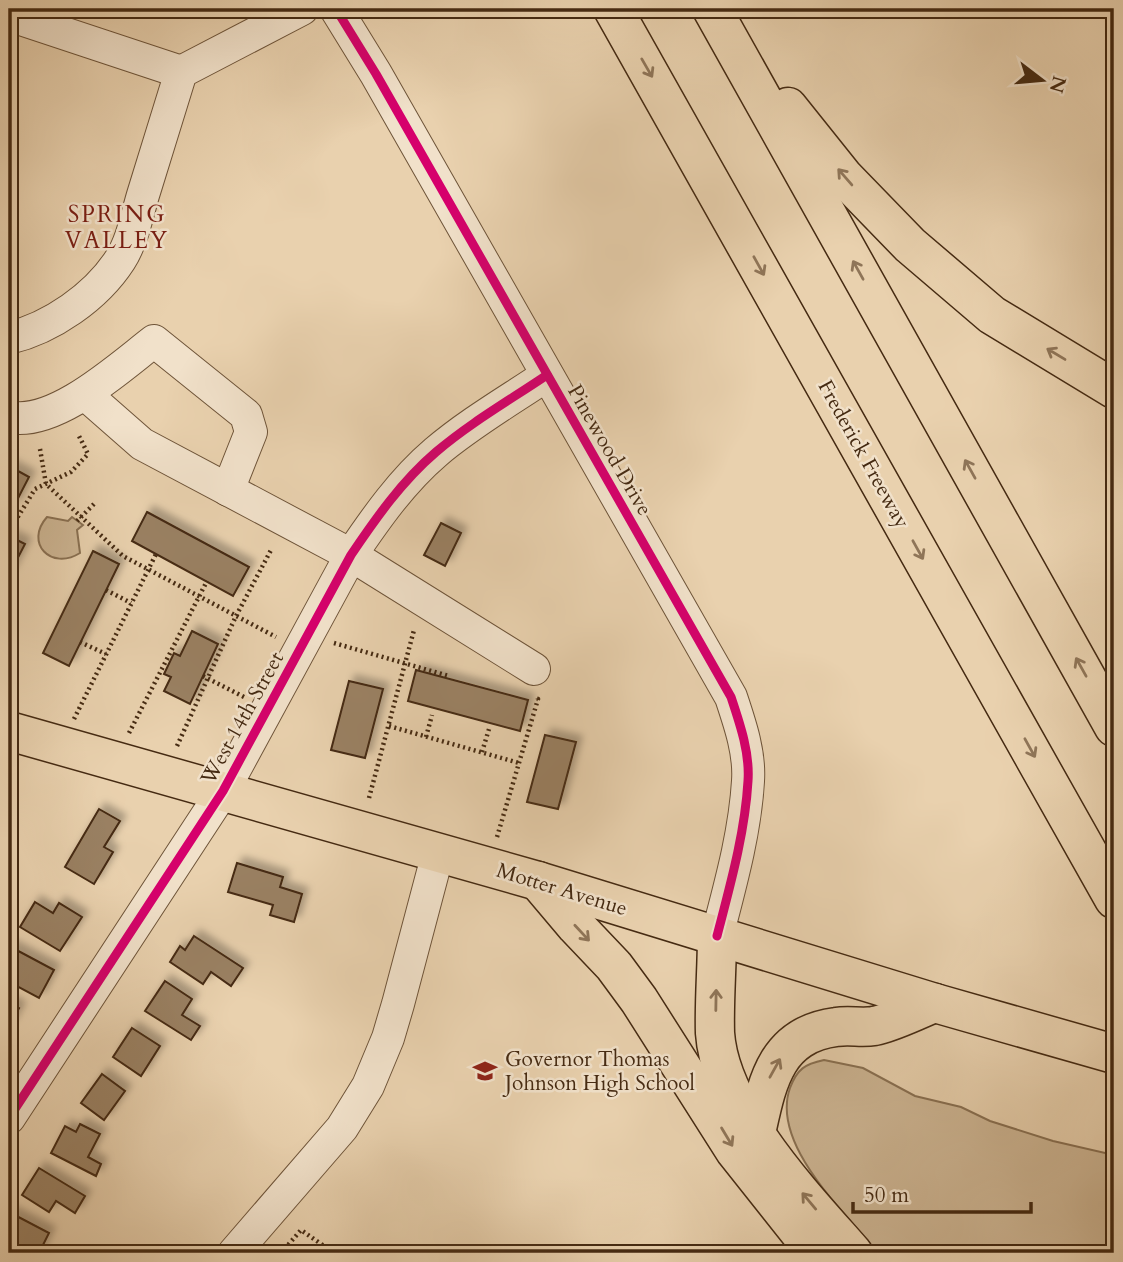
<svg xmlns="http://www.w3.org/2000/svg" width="1123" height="1262" viewBox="0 0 1123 1262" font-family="Cardo,serif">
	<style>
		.green { fill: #cdb593; stroke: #897052; stroke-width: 2 }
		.building { fill: #9a8163; stroke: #452a12; stroke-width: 2; filter: url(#shadow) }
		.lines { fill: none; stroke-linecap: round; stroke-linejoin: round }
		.minor-casing { stroke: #6e5439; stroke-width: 34 }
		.major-casing { stroke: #452a12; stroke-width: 41 }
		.highway-casing { stroke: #452a12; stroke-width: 41 }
		.path { stroke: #452a12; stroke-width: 4.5; stroke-dasharray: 2 3.5; stroke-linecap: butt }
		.minor { stroke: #f1e1ca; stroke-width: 32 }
		.major { stroke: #e9d1ae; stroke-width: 38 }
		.highway { stroke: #e9d1ae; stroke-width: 38 }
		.cycleway-casing { stroke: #f1e1ca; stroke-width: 13 }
		.cycleway { stroke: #d6006c; stroke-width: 9 }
		.oneway { stroke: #8f7558 }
		.labels { text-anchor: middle; stroke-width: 5; stroke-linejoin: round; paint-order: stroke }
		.street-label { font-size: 21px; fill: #452a12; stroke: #f1e1ca }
		.poi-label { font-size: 21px; fill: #452a12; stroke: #f1e1ca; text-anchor: start }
		.neighbourhood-label { font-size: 23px; letter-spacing: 2px; fill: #7a1f14; stroke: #f1e1ca }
	</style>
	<defs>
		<filter id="shadow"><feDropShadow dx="6" dy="-6" stdDeviation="3.5" flood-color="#0004"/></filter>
	</defs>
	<rect width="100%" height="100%" fill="#e9d1ae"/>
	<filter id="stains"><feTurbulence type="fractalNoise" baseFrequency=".00286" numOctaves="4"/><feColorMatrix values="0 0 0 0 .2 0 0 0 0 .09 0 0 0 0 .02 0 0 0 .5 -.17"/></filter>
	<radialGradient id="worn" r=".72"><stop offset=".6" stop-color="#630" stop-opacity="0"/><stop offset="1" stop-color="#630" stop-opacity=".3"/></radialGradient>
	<g class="green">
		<path d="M47 517 68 521 72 517 83 525 77 530 80 553C51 571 24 543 47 517Z"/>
		<path d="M824 1060 863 1068 915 1096 961 1107 990 1121 1053 1141 1114 1155V1253H878C846 1214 770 1144 790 1088 797 1069 805 1064 824 1060Z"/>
	</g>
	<g class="building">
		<path d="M9 466 29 477 14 506 9 503Z"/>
		<path d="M147 512 249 567 233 596 132 541Z"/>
		<path d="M441 523 461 533 445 566 424 555Z"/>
		<path d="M9 536 25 544 9 575Z"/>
		<path d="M93 551 119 564 69 666 43 653Z"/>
		<path d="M192 631 218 644 190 704 164 691 171 677 164 674 174 653 180 656Z"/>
		<path d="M416 670 528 700 520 731 408 701Z"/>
		<path d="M349 681 383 689 365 758 331 750Z"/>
		<path d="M545 735 576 742 558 809 527 802Z"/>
		<path d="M99 809 120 821 104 847 113 852 94 884 65 867Z"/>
		<path d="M237 863 283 877 280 887 302 894 294 922 270 915 273 905 228 892Z"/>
		<path d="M35 902 53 913 59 903 82 917 60 951 20 927Z"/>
		<path d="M194 936 243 968 231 986 211 972 203 984 170 962 180 946 185 950Z"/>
		<path d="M9 946 54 970 39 998 9 982Z"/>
		<path d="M165 981 192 999 182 1015 200 1026 191 1040 145 1011Z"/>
		<path d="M9 1002 19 1008 9 1027Z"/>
		<path d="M132 1028 160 1046 141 1076 113 1057Z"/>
		<path d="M102 1074 125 1091 104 1120 81 1103Z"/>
		<path d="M80 1124 100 1134 88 1157 101 1164 96 1176 51 1153 65 1126 76 1132Z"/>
		<path d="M39 1168 85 1196 75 1213 56 1201 49 1212 22 1195Z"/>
		<path d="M9 1212 49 1233 39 1253H24L9 1245Z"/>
	</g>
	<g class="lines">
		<g class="minor-casing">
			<g id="minor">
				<path d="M336 9 376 74 731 697C740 724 750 753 748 781 745 833 730 886 717 936"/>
				<path d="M9 15 181 72"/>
				<path d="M9 338C51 328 96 297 120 260 132 242 137 215 143 195 156 154 168 113 181 72L302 9"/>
				<path d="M85 394 142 444 351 555 534 669"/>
				<path d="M9 417C55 427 120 367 154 341L246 415 251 432 228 490"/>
				<path d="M9 1118 223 791 351 555C376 518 402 481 436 452 470 423 510 400 547 375"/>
				<path d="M234 1253 342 1128 368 1086 388 1038 398 1004 438 853"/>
			</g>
		</g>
		<g class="major-casing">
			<path id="major" d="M9 731 538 881 935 1003 1114 1054"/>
		</g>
		<g class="highway-casing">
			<g id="highway">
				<path d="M613 9 1114 899"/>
				<path d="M712 9 1114 727"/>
				<path d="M788 107 844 177 910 245 992 315 1114 389"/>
				<path d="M538 881 576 926 614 966 639 1000 735 1151 816 1253"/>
				<path d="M717 936C717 968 714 1001 715 1033 720 1110 804 1197 853 1253"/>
				<path d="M756 1133C767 1083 775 1035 836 1027 849 1025 862 1028 874 1026 894 1022 916 1010 935 1003"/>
			</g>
		</g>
		<g class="path">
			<path d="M40 449 46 484 123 556 276 637"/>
			<path d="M9 517 16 520 35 489 71 472 88 454 78 434"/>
			<path d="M77 521 95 503"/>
			<path d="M106 590 131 603"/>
			<path d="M80 642 106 654"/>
			<path d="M334 643 449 676"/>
			<path d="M203 676 246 698"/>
			<path d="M74 719 156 554"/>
			<path d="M389 726 519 763"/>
			<path d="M129 733 207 581"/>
			<path d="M426 737 432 715"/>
			<path d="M177 746 236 616 271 550"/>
			<path d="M482 752 489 729"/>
			<path d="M369 798 414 630"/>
			<path d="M497 837 538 699 534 698"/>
			<path d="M281 1253 301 1230 334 1253"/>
		</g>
		<use href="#minor" class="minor"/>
		<use href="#major" class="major"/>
		<use href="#highway" class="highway"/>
		<g class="cycleway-casing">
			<g id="cycleway">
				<path d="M336 9 376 74 731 697C740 724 750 753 748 781 745 833 730 886 717 936"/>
				<path d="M9 1118 223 791 351 555C376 518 402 481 436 452 470 423 510 400 547 375"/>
			</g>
		</g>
		<use href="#cycleway" class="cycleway"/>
	</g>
	<defs><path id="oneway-shaft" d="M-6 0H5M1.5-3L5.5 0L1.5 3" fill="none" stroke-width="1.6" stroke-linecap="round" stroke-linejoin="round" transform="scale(1.75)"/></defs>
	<g class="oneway">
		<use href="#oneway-shaft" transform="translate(647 68) rotate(60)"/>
		<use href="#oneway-shaft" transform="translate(845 177) rotate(-131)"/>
		<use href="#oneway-shaft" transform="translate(759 266) rotate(61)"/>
		<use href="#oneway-shaft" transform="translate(858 270) rotate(-119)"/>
		<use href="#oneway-shaft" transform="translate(1056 354) rotate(-149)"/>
		<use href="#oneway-shaft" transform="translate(970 469) rotate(-119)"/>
		<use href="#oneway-shaft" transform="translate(918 550) rotate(61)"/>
		<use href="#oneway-shaft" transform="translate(1081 667) rotate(-119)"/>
		<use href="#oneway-shaft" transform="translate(1030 748) rotate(61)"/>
		<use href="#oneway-shaft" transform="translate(582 933) rotate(47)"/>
		<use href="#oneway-shaft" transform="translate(716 1000) rotate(-89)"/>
		<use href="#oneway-shaft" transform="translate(775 1068) rotate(-61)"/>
		<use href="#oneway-shaft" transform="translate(727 1137) rotate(59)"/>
		<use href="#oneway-shaft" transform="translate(809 1201) rotate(-130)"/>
	</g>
	<defs>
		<g id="school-bare" transform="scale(1.89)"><path d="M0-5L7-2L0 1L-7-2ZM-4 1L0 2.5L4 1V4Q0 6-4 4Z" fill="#8f2418" stroke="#f1e1ca" stroke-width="2.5" paint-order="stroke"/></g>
	</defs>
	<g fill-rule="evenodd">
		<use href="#school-bare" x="485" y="1071"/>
	</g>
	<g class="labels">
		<g class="street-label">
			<text transform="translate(610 450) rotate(60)" y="7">Pinewood Drive</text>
			<text transform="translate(864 454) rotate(61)" y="7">Frederick Freeway</text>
			<text transform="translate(242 718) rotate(-61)" y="7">West 14th Street</text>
			<text transform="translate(562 889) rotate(17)" y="7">Motter Avenue</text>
		</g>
		<g class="poi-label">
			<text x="505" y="1066">Governor Thomas<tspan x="505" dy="24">Johnson High School</tspan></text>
		</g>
		<g class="neighbourhood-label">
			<text x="117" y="222">SPRING<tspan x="117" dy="26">VALLEY</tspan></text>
		</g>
	</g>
	<rect width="1123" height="1262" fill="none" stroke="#e9d1ae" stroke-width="35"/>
	<rect x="10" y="10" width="1102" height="1241" fill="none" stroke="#452a12" stroke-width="3.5"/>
	<rect x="18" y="18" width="1088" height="1227" fill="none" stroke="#452a12" stroke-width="2"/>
	<g transform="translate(1042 80) rotate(106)" stroke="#f1e1ca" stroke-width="5" paint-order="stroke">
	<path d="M0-5L12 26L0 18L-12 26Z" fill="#452a12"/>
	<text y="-10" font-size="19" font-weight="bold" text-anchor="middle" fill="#452a12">N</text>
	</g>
	<path d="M853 1202v10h178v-10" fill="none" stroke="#452a12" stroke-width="3.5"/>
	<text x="864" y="1202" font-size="21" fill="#452a12" stroke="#f1e1ca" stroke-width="5" paint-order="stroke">50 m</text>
	<rect width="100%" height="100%" filter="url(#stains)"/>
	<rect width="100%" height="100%" fill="url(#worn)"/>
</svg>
